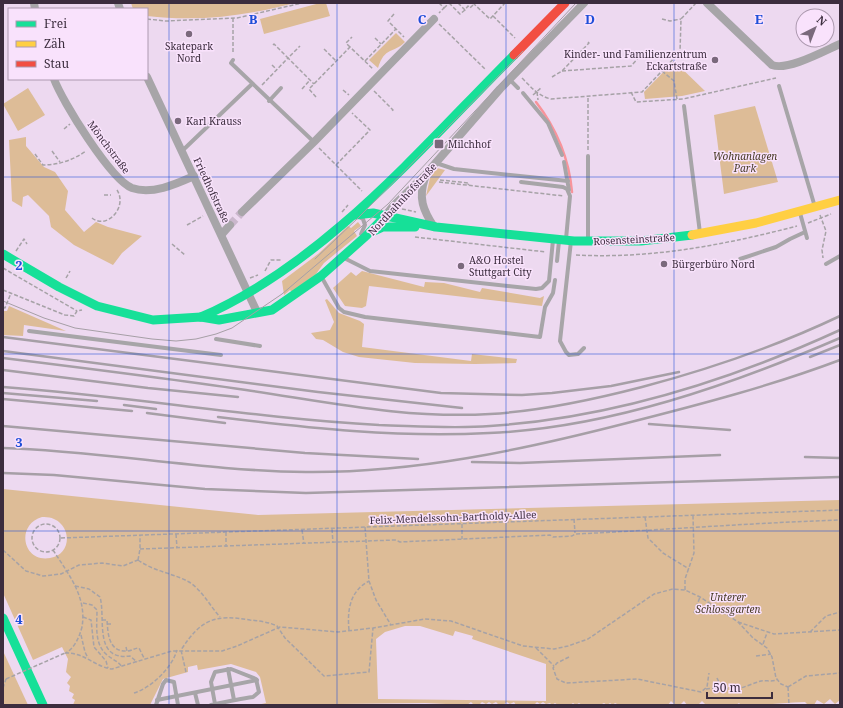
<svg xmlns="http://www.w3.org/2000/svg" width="843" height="708" viewBox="0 0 843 708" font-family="'Noto Serif',serif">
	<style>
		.green { fill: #ddbc97; fill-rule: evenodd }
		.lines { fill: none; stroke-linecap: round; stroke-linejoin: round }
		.stream { stroke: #f8949b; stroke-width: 2.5 }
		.street-tunnel { stroke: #cab7cc; stroke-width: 8; stroke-dasharray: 8 4; stroke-linecap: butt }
		.path { stroke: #a6a2a6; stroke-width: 1.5; stroke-dasharray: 4 2; stroke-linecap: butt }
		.lane { stroke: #a7a5a8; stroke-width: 4 }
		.street { stroke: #a7a5a8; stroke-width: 8 }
		.fast { stroke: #16e098; stroke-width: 9 }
		.slow { stroke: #ffcf43; stroke-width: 9 }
		.jam { stroke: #f24e42; stroke-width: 9 }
		.tram { stroke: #a69fa6; stroke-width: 1 }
		.rail { stroke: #a69fa6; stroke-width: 2.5 }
		.path-bridge { stroke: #a6a2a6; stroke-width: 1.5; stroke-dasharray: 4 2; stroke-linecap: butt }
		.grid { fill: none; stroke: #1d4ed8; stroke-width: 1; stroke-opacity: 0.55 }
		.poi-dot { fill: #7a697c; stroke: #f9e2fc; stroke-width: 1.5 }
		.labels { text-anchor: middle; stroke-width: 3; stroke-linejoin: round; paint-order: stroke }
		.poi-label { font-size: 10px; fill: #3c2d3e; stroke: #f9e2fc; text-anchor: start }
		.street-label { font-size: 10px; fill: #3c2d3e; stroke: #f9e2fc }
		.park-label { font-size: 10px; font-style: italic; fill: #473b25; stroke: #f9e2fc }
		.grid-label { font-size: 13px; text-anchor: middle; font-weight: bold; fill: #1d4ed8; stroke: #f9e2fc; stroke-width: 3; stroke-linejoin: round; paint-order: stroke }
	</style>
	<rect width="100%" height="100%" fill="#edd9f0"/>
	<g class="green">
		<path d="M131 3H295C245 16 198 22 147 16V9H133Z"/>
		<path d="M320 3H326L330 16 264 34 260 19Z"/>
		<path d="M396 33 405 42C393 54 385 46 378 68L369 60Z"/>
		<path d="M674 61 705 91 682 96 645 99 644 92Z"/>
		<path d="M28 88 45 115 18 131 3 104Z"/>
		<path d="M755 106 778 182 724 194 714 115Z"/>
		<path d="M26 137V146L44 167 55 172 68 191 65 210 84 232 96 222 108 227 142 236 122 253 113 265 74 245 51 227 49 216 28 195 23 197 22 207 12 201 9 140Z"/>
		<path d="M437 168 445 170 426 196 430 178Z"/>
		<path d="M358 222 361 226 354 231 357 236 324 263 316 274 292 292 290 290 284 295 282 281 318 254 348 226 351 228Z"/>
		<path d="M362 271 424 287 425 282 444 283 480 292 482 288 540 298 544 296 542 306 369 286 366 306 362 308 345 306 333 288 351 272 356 276Z"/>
		<path d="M327 299 339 313 360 321 364 324 362 347 471 361 472 354 517 359 516 363 475 364 415 363 359 357 343 352 323 340 316 339 311 333 330 330 334 322 325 300Z"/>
		<path d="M9 306 66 331 24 325 23 336 3 335V311H7Z"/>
		<path d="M3 489 258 515 840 500V700L835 704 830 699 824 704 817 700 814 705H808L805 702C782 703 764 705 741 705L739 703 736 705H706L702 701 698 705H687L684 701 680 705H675L671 701 668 705H619L615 703 613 705 610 703 607 705 604 703 600 705H582L579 703 576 705 573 703 570 705H558L555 703 552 705 550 703 546 704 543 702 540 704 537 702 534 705H516L514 702 510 704 507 702 503 705H499L496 702 492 704 489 702 486 704 482 702 479 705H474L471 702 467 705 425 703 257 705 266 703 260 677 256 672 231 664 198 670 197 665 188 667V672L163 679 150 705H73L75 700 72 698 74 694 69 691 70 686 67 683 71 677 66 672 68 659 62 647 33 660 3 593ZM42 517C71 515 76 554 50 558 23 563 15 525 42 517ZM405 626H420L453 636 455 631 473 636 472 639 546 664V701L378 699 376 639 385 632Z"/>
		<path d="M3 651 28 705H3Z"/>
	</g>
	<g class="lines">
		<path class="stream" d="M536 102C556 128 569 158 572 192"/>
		<path class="street-tunnel" d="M230 225 242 212"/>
		<g class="path">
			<path d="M439 3 444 8 439 13"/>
			<path d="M449 3 460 14 465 10"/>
			<path d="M458 3 465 10 468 6 470 8 474 4"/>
			<path d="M475 3 474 4 490 19 505 3"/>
			<path d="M444 8 449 3"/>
			<path d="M394 14 388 21 404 37"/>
			<path d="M493 16 515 38"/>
			<path d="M233 18V54"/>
			<path d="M147 19 166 21 237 18 302 3"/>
			<path d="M662 19 670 21 681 19"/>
			<path d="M439 24 485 69"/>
			<path d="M375 38 381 44"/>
			<path d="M273 45 274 44 288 58 300 46"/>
			<path d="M350 47 346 43 352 37"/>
			<path d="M324 49 336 61"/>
			<path d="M365 61 396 29"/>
			<path d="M272 65 277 70"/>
			<path d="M562 71 631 66 641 55 645 56"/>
			<path d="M662 71 674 81 677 99"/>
			<path d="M552 77 562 71 589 43 587 41"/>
			<path d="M522 78C531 87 538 96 551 99L642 92 680 52 681 19 696 3"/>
			<path d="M262 85 288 58 314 84"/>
			<path d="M302 89 310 80"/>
			<path d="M343 90 349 95"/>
			<path d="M374 91 393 110 391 112"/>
			<path d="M537 92 538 100"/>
			<path d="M631 92 636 102 683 99 776 78"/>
			<path d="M533 95 542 87"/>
			<path d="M316 97 309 89 350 47 373 69"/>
			<path d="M64 129 70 124"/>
			<path d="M319 148 362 191"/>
			<path d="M588 150V96"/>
			<path d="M52 151 60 162"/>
			<path d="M35 154 43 165C59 165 73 160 86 151"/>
			<path d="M336 165 370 130 352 113"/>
			<path d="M440 180 469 183 468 185"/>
			<path d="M439 182 564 196"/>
			<path d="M104 195H111"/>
			<path d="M402 209 416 212"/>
			<path d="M342 212 348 205"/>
			<path d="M820 215 826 231 822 250 823 258"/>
			<path d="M92 218C107 230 128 207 117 190"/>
			<path d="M808 223 831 214"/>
			<path d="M187 225 203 216"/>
			<path d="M415 237 546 252"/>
			<path d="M172 244 185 255"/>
			<path d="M16 251 24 239 27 244"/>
			<path d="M576 255C651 259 724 245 797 226"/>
			<path d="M3 268 77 311"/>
			<path d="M265 271 271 260H281"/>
			<path d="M66 278 70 271"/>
			<path d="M250 278 258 275"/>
			<path d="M3 290 65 315 74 316 77 311 82 310"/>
			<path d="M3 307 5 308 11 293"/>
			<path d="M645 517 648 538 663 553 689 569"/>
			<path d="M574 519 575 533"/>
			<circle cx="46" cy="538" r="14"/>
			<path d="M462 524V539"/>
			<path d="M365 527 369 581 376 600 391 625"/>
			<path d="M332 529 333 543"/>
			<path d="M302 530 304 544"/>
			<path d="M226 532V547"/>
			<path d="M176 534 177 548"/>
			<path d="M61 538 840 510"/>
			<path d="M140 549 395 540 400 542 550 535 553 537 572 536 575 534C663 530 751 523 840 520"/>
			<path d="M3 550 26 571 43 576 61 574 79 565 102 563 123 566 138 560"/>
			<path d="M53 550C69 575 87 597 82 627 79 638 75 647 66 653"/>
			<path d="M138 560C155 572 173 573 189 582 202 590 210 606 220 617"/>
			<path d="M138 560 140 549V535"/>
			<path d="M75 586 89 589 100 597C106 618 93 661 130 656L137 662"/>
			<path d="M685 590V579L694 553 693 516"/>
			<path d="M83 603 92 605 97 610C97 626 94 644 107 655 113 660 118 661 122 667"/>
			<path d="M694 613 700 597"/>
			<path d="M83 617 91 620 94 647 106 661 108 668"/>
			<path d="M102 620H107C108 633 108 652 127 651 132 651 134 648 139 648L144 658"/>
			<path d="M738 622 774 634 840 630"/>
			<path d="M107 624H112"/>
			<path d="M349 630C347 610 350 591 369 581"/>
			<path d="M810 632 826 616 840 612"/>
			<path d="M81 635 85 652 88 658"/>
			<path d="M763 644 767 633"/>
			<path d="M126 647 127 651"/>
			<path d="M536 648 554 666"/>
			<path d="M65 653C84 652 95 667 112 669L172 651H222L237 646 280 627 338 632 373 628 425 619 451 621 523 646 554 649 568 646 588 639 654 594 673 589 685 590 700 597 738 622 753 638 767 648 772 657 776 678 781 684 788 687"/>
			<path d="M756 656 771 654"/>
			<path d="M569 657 557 663 553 668 557 679 566 683 637 679 701 692 707 687 709 673"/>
			<path d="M186 672 181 650C201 619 215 614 250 620 259 621 269 622 277 626L285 638 324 676 369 672 373 628"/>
			<path d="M717 678C726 699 746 685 761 681 766 680 771 682 777 680"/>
			<path d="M788 687 806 676 840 673"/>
			<path d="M788 687 789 705"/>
			<path d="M3 688 6 679"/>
			<path d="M706 689 724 687"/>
			<path d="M134 693C151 688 172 668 177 650"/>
		</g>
		<g class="lane">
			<path d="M233 60 231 63 314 142"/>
			<path d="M509 79 518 88"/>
			<path d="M779 86 815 207"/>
			<path d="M523 93 548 123 562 155"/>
			<path d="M269 101 281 88"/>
			<path d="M684 106 700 233"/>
			<path d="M182 151 252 84"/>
			<path d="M588 156V240"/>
			<path d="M564 162 569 190"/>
			<path d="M436 163 454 169 568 181"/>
			<path d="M521 182 563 187 567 189 570 196 566 239"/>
			<path d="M800 213 807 238"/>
			<path d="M359 217 363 219 365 225 361 234"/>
			<path d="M571 241 560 341 566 352 569 355 578 354 584 348"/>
			<path d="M342 257 370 271 536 289 542 288 549 281 553 240"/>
			<path d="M740 259 776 247 790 239 805 232"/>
			<path d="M557 261 559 241"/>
			<path d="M826 264 840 256"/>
			<path d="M321 276 339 308 344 312 365 317 540 337 545 307 553 293 555 280"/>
			<path d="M29 331 221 355"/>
			<path d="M216 339 260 346"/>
			<path d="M228 669 234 700"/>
			<path d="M195 693 198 705"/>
			<path d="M157 700 257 680"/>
			<path d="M156 705 163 684 166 680 174 682 178 705"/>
			<path d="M211 705C225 702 239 699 253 697L259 692 256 679 231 669 215 672 211 682 215 704"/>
		</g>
		<g class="street">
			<path d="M34 3 35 9"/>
			<path d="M118 3 120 9"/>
			<path d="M707 3 772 65C788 71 824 51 840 44"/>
			<path d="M147 77 257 312"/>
			<path d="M54 79C62 101 111 180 132 188 152 195 176 184 194 176"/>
			<path d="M425 178C418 198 423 210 434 227"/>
			<path d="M242 212 314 142 434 19"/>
			<path d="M386 215 393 206 426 174 500 89 584 3"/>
			<path d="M222 234 230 225"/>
		</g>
		<g class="fast">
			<path d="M355 215 373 213 436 227 574 241H641L692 235"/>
			<path d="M372 232 383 227H415"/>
			<path d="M3 254 59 287 97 306 153 320 201 317 219 320 272 310 321 276 366 236 386 215"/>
			<path d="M201 317C325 263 420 149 514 55"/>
			<path d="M3 618 43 705"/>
		</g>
		<path class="slow" d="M692 235 756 223 840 200"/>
		<path class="jam" d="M514 55 565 3"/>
		<g class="tram">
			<path d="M315 259 359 217 523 51"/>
			<path d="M3 301 44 318 75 328 152 339 176 341 196 339 216 334 232 328 282 294 388 204 576 3"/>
		</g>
		<g class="rail">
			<path d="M3 337 441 393 522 395 552 393 611 386 679 372"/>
			<path d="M3 351 318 392 462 408"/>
			<path d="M810 357 840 345"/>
			<path d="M3 358C84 368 165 378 246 390 328 402 406 419 490 414 542 411 592 400 642 387 710 369 777 346 840 316"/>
			<path d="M3 370 148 388 238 397"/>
			<path d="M3 387C129 396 253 418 379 425 416 426 453 429 490 426 610 418 731 380 840 330"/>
			<path d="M3 393 97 401"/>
			<path d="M3 399 132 411"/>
			<path d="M124 405 156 409"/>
			<path d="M147 413 225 423"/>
			<path d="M218 417C308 428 398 438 489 433 608 428 731 385 840 338"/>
			<path d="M649 424 730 430"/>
			<path d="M3 426 305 453 418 459"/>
			<path d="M3 448C104 451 204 471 306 472 415 473 522 450 627 423 698 405 771 386 840 360"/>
			<path d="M805 457 840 458"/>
			<path d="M472 462 520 463 720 455"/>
			<path d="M3 473 54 475 205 489 306 493 840 477"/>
		</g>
		<path class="path-bridge" d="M6 679 65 653"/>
	</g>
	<path class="grid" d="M169 3V705M337 3V705M506 3V705M674 3V705M3 177H840M3 354H840M3 531H840"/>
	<g class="poi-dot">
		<circle cx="189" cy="34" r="4"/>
		<circle cx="715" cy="60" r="4"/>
		<circle cx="178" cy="121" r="4"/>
		<rect x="434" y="139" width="10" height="10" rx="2"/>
		<circle cx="664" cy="264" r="4"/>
		<circle cx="461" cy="266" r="4"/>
	</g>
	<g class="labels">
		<g class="poi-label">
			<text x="189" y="50" text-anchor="middle">Skatepark<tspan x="189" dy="12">Nord</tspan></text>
			<text x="707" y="58" text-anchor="end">Kinder- und Familienzentrum<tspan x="707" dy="12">Eckartstraße</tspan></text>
			<text x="186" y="125">Karl Krauss</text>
			<text x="448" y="148">Milchhof</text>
			<text x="469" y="264">A&amp;O Hostel<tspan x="469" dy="12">Stuttgart City</tspan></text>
			<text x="672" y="268">Bürgerbüro Nord</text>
		</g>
		<g class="street-label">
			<text transform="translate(109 147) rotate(53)" y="4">Mönchstraße</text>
			<text transform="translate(212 190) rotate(65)" y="4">Friedhofstraße</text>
			<text transform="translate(402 199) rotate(-47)" y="4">Nordbahnhofstraße</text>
			<text transform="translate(634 239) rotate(-3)" y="4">Rosensteinstraße</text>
			<text transform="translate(453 517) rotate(-2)" y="4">Felix-Mendelssohn-Bartholdy-Allee</text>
		</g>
		<g class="park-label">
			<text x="745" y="160">Wohnanlagen<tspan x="745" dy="12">Park</tspan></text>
			<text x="728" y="601">Unterer<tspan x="728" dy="12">Schlossgarten</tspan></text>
		</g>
	</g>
	<g class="grid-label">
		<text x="253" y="24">B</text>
		<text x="422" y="24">C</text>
		<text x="590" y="24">D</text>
		<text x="759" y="24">E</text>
		<text x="19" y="270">2</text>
		<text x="19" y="447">3</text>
		<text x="19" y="624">4</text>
	</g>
	<rect width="843" height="708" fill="none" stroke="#3c2d3e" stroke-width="8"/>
	<rect x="8" y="8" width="140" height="72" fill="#f9e2fc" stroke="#ad9ab0"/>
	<rect x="16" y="21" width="20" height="6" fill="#16e098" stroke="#ad9ab0"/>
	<text x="44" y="28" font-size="12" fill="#3c2d3e">Frei</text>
	<rect x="16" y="41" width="20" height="6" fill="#ffcf43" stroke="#ad9ab0"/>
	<text x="44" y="48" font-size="12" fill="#3c2d3e">Zäh</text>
	<rect x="16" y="61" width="20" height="6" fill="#f24e42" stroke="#ad9ab0"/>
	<text x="44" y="68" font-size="12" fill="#3c2d3e">Stau</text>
	<g transform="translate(815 28) rotate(42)"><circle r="19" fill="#f9e2fc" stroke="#ad9ab0"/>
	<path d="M0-3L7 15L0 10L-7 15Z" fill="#7a697c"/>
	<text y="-6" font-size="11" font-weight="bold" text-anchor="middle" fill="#3c2d3e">N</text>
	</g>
	<path d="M707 692v6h65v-6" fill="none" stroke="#3c2d3e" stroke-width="2"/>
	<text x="713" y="692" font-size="12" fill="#3c2d3e" stroke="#f9e2fc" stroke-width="3" paint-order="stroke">50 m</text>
</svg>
